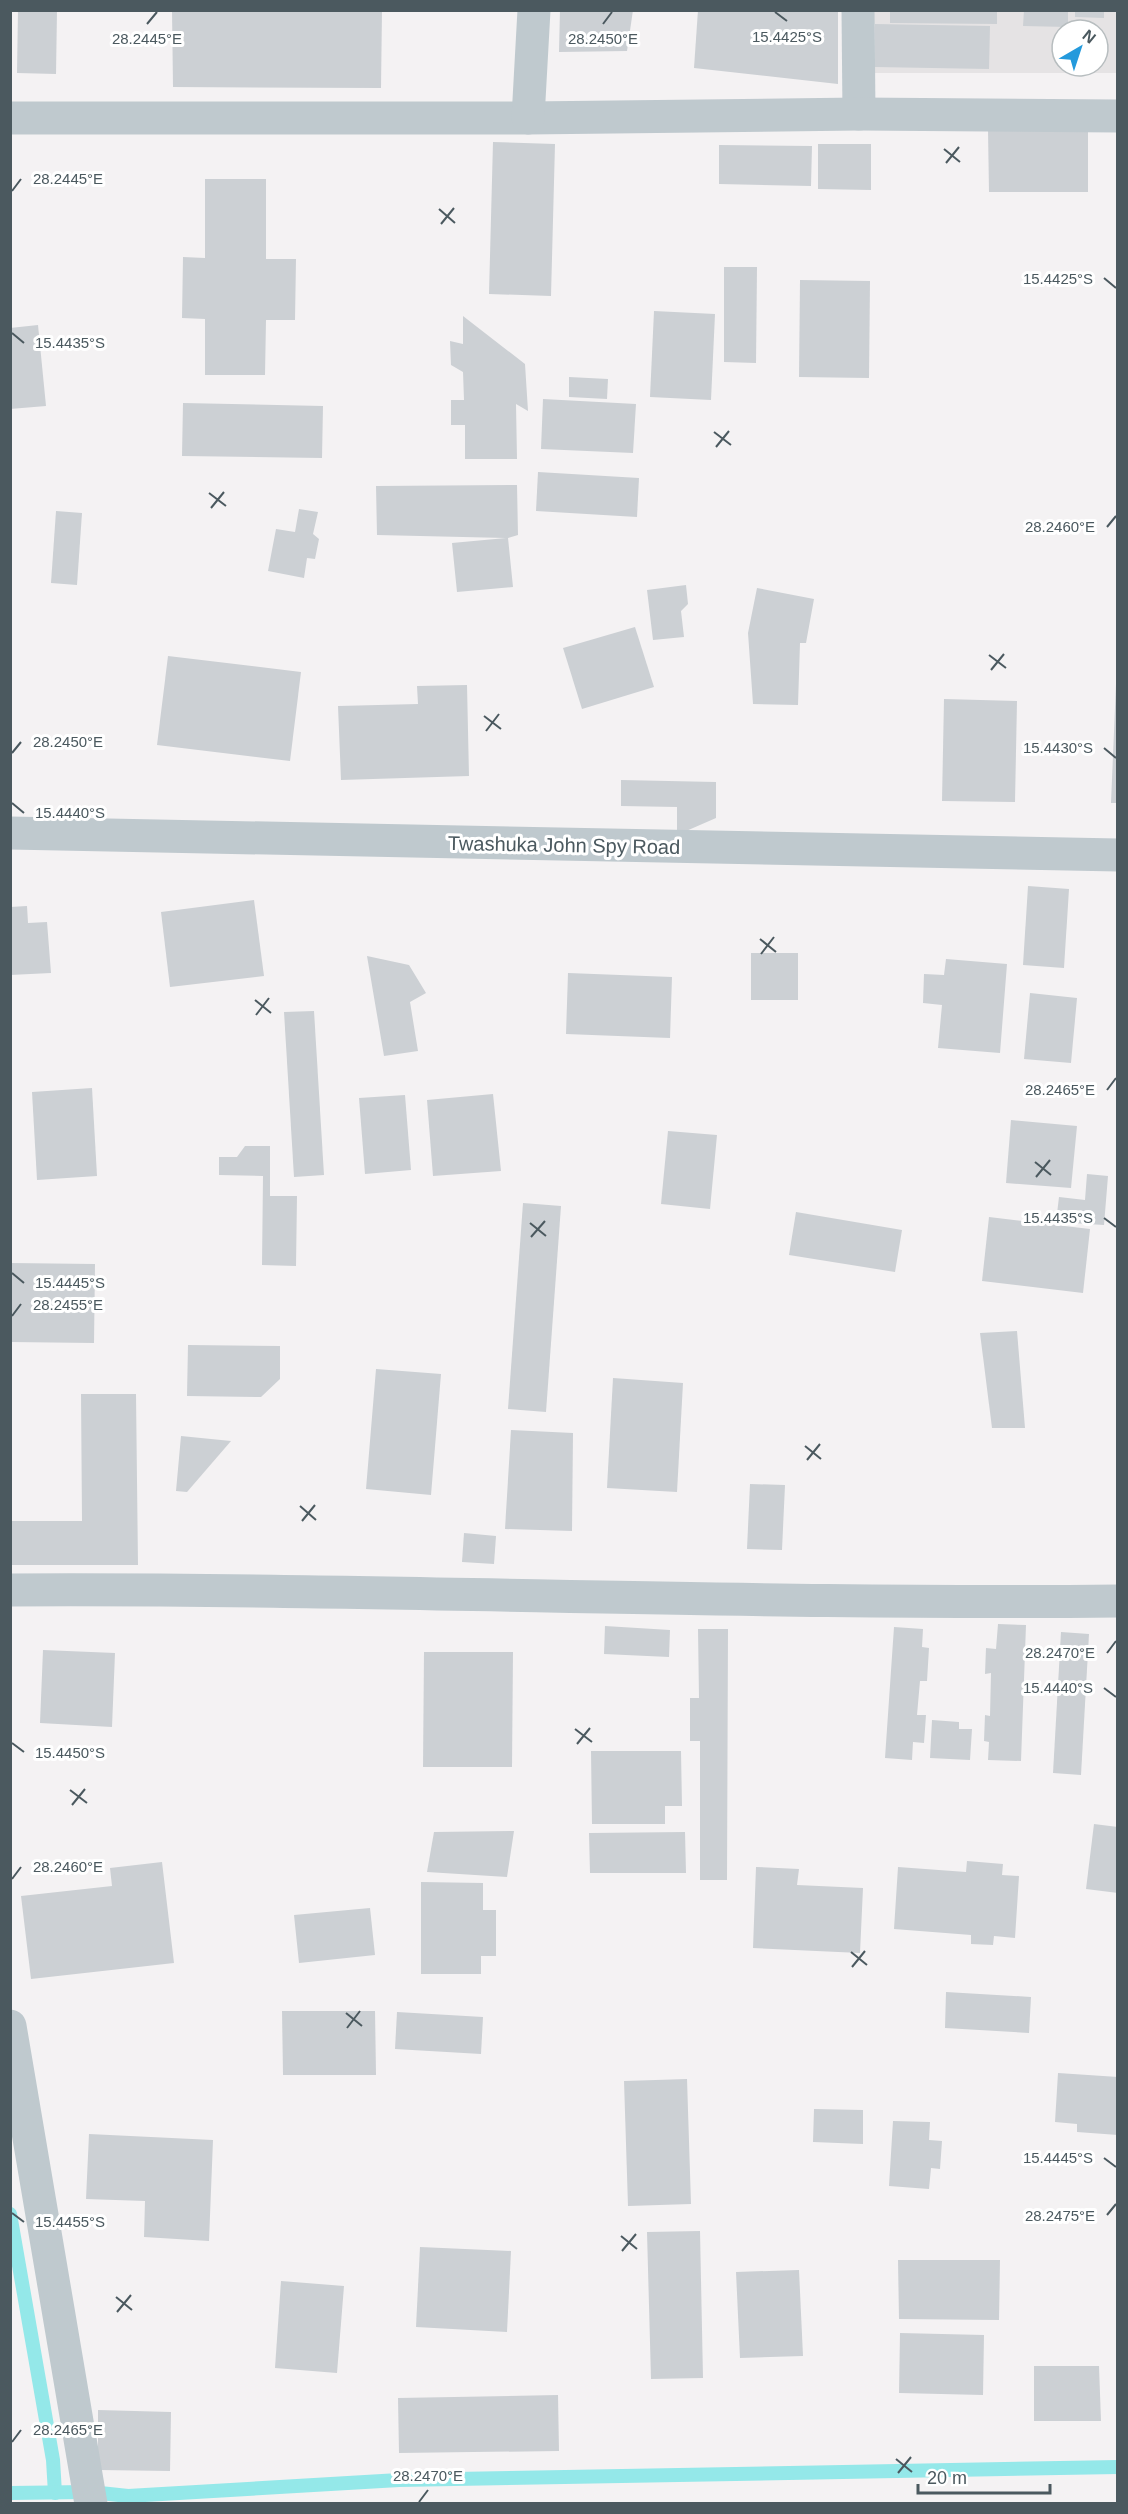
<svg xmlns="http://www.w3.org/2000/svg" width="1128" height="2514" viewBox="0 0 1128 2514" font-family="Arial,sans-serif">
	<style>
		.education { fill: #e5e3e4; fill-rule: evenodd }
		.lines { fill: none; stroke-linecap: round; stroke-linejoin: round }
		.stream { stroke: #94e8e9; stroke-width: 14 }
		.building { fill: #ccd0d4 }
		.minor { stroke: #bfc9ce; stroke-width: 33 }
		.ticks { fill: none; stroke: #4b595f; stroke-width: 2 }
		.labels { text-anchor: middle; stroke-width: 6; stroke-linejoin: round; paint-order: stroke }
		.street-label { font-size: 20px; fill: #4b595f; stroke: #fff }
		.ticks-label { font-size: 15px; text-anchor: middle; fill: #4b595f; stroke: #fff; stroke-width: 6; stroke-linejoin: round; paint-order: stroke }
	</style>
	<rect width="100%" height="100%" fill="#f4f2f3"/>
	<path class="education" d="M862 11H1117V73H861ZM1062 30H1098V66H1062Z"/>
	<g class="lines">
		<g class="stream">
			<path d="M10 2214 53 2460 55 2493"/>
			<path d="M10 2493 86 2492"/>
			<path d="M100 2493 128 2496 399 2480 1118 2467"/>
		</g>
	</g>
	<g class="building">
		<path d="M18 10H57L56 74 17 73Z"/>
		<path d="M172 10H382L381 88 173 87Z"/>
		<path d="M560 10H633L627 51 559 52Z"/>
		<path d="M698 10H838V84L694 68Z"/>
		<path d="M890 10H997V24L890 23Z"/>
		<path d="M1024 10H1068V27L1023 26Z"/>
		<path d="M1075 10H1104V18L1075 17Z"/>
		<path d="M875 24 990 26 989 69 875 67Z"/>
		<path d="M988 130H1088V192H989Z"/>
		<path d="M493 142 555 144 551 296 489 294Z"/>
		<path d="M818 144H871V190L818 189Z"/>
		<path d="M719 145 812 146 811 186 719 184Z"/>
		<path d="M205 179H266V259H296L295 320H266L265 375H205V319L182 318 183 257 205 258Z"/>
		<path d="M724 267H757L756 363 724 362Z"/>
		<path d="M800 280 870 281 869 378 799 377Z"/>
		<path d="M654 311 715 314 711 400 650 397Z"/>
		<path d="M463 316 525 364 528 411 516 404 517 459H465V425H451V400H464L463 372 451 365 450 341 463 344Z"/>
		<path d="M38 325 46 406 10 409V328Z"/>
		<path d="M569 377 608 379 607 399 569 397Z"/>
		<path d="M543 399 636 404 633 453 541 449Z"/>
		<path d="M183 403 323 406 322 458 182 456Z"/>
		<path d="M538 472 639 478 637 517 536 511Z"/>
		<path d="M517 485 518 535 508 538 513 587 457 592 452 543 506 538 377 535 376 486Z"/>
		<path d="M299 509 318 512 313 534 319 539 315 559 307 558 304 578 268 571 276 529 295 532Z"/>
		<path d="M56 511 82 513 77 585 51 583Z"/>
		<path d="M686 585 688 604 681 611 684 637 653 640 647 590Z"/>
		<path d="M757 588 814 599 806 643H800L798 705 753 704 748 633Z"/>
		<path d="M635 627 654 687 582 709 563 648Z"/>
		<path d="M168 656 301 672 290 761 157 745Z"/>
		<path d="M1116 684H1118V803H1111Z"/>
		<path d="M467 685 469 776 341 780 338 706 418 704 417 686Z"/>
		<path d="M944 699 1017 701 1015 802 942 801Z"/>
		<path d="M621 780 716 782V818L677 835V807L621 806Z"/>
		<path d="M1028 886 1069 889 1064 968 1023 965Z"/>
		<path d="M254 900 264 976 170 987 161 912Z"/>
		<path d="M27 906 28 923 47 922 51 973 10 975V907Z"/>
		<rect x="751" y="953" width="47" height="47"/>
		<path d="M367 956 409 965 426 993 410 1002 418 1051 384 1056Z"/>
		<path d="M946 959 1007 964 1000 1053 938 1048 942 1005 923 1003 924 974 944 975Z"/>
		<path d="M568 973 672 977 670 1038 566 1034Z"/>
		<path d="M1030 993 1077 998 1071 1063 1024 1059Z"/>
		<path d="M314 1011 324 1175 294 1177 284 1012Z"/>
		<path d="M92 1088 97 1176 37 1180 32 1092Z"/>
		<path d="M493 1094 501 1171 433 1176 427 1100Z"/>
		<path d="M405 1095 411 1170 365 1174 359 1098Z"/>
		<path d="M1011 1120 1077 1126 1071 1188 1006 1183Z"/>
		<path d="M668 1131 717 1135 710 1209 661 1204Z"/>
		<path d="M245 1146H270V1196H297L296 1266 262 1265 263 1176 219 1175V1157H237Z"/>
		<path d="M1087 1174 1108 1176 1104 1225 1056 1222 1059 1197 1085 1200Z"/>
		<path d="M523 1203 561 1206 546 1412 508 1409Z"/>
		<path d="M796 1212 902 1230 895 1272 789 1255Z"/>
		<path d="M989 1217 1090 1229 1083 1293 982 1281Z"/>
		<path d="M10 1263 95 1264 94 1343 10 1342Z"/>
		<path d="M1017 1331 1025 1428H992L980 1333Z"/>
		<path d="M188 1345 280 1346V1379L261 1397 187 1396Z"/>
		<path d="M376 1369 441 1374 431 1495 366 1489Z"/>
		<path d="M613 1378 683 1383 677 1492 607 1488Z"/>
		<path d="M81 1394H136L138 1565H10V1521H82Z"/>
		<path d="M511 1430 573 1433 572 1531 505 1529Z"/>
		<path d="M181 1436 231 1441 187 1492 176 1491Z"/>
		<path d="M750 1484 785 1485 782 1550 747 1549Z"/>
		<path d="M464 1533 496 1536 494 1564 462 1562Z"/>
		<path d="M998 1624 1026 1625 1021 1761 988 1760 989 1742 984 1741 985 1715 990 1716 991 1673 985 1674 986 1648 996 1649Z"/>
		<path d="M605 1626 670 1630 669 1657 604 1654Z"/>
		<path d="M894 1627 923 1629 922 1647 929 1648 927 1681H920L917 1715H926L924 1743 913 1742 912 1760 885 1758Z"/>
		<path d="M698 1629H728L727 1880H700V1741H690V1698H699Z"/>
		<path d="M1061 1632 1089 1634 1081 1775 1053 1773Z"/>
		<path d="M43 1650 115 1653 112 1727 40 1723Z"/>
		<path d="M424 1652H513L512 1767H423Z"/>
		<path d="M932 1720 959 1722V1729H972L970 1760 930 1758Z"/>
		<path d="M591 1751H681L682 1806H665V1824H592Z"/>
		<path d="M1094 1824 1118 1827V1893L1086 1889Z"/>
		<path d="M514 1831 507 1877 427 1872 434 1832Z"/>
		<path d="M685 1832 686 1873H590L589 1833Z"/>
		<path d="M967 1861 1003 1864 1002 1875 1019 1876 1015 1938 994 1936 993 1945 971 1944V1935L894 1929 898 1867 966 1872Z"/>
		<path d="M162 1862 174 1963 31 1979 21 1896 112 1886 110 1868Z"/>
		<path d="M756 1867 799 1869 797 1885 863 1888 860 1953 753 1948Z"/>
		<path d="M421 1882 483 1883V1910H496V1956H481V1974H421Z"/>
		<path d="M370 1908 375 1955 299 1963 294 1915Z"/>
		<path d="M946 1992 1031 1997 1029 2033 945 2028Z"/>
		<path d="M282 2011H375L376 2075H283Z"/>
		<path d="M397 2012 483 2017 481 2054 395 2049Z"/>
		<path d="M1058 2073 1118 2077V2135L1077 2132V2124L1055 2122Z"/>
		<path d="M687 2079 691 2204 628 2206 624 2081Z"/>
		<path d="M814 2109 863 2110V2144L813 2142Z"/>
		<path d="M893 2121 930 2122 929 2140 942 2141 940 2169 931 2168 929 2189 889 2186Z"/>
		<path d="M89 2134 213 2140 209 2241 144 2237 145 2201 86 2199Z"/>
		<path d="M700 2231 703 2378 651 2379 647 2232Z"/>
		<path d="M420 2247 511 2251 507 2332 416 2327Z"/>
		<path d="M898 2260H1000L999 2320 899 2319Z"/>
		<path d="M799 2270 803 2356 740 2358 736 2272Z"/>
		<path d="M281 2281 344 2286 337 2373 275 2368Z"/>
		<path d="M900 2333 984 2335 983 2395 899 2393Z"/>
		<path d="M1034 2366H1099L1101 2421H1034Z"/>
		<path d="M558 2395 559 2451 399 2453 398 2398Z"/>
		<path d="M98 2410 171 2412 170 2471 98 2470Z"/>
	</g>
	<g class="lines">
		<g class="minor">
			<path d="M858 10 859 114"/>
			<path d="M10 118H528L859 114 1118 116"/>
			<path d="M528 118 534 10"/>
			<path d="M10 833 1118 855"/>
			<path d="M10 1590C380 1588 748 1605 1118 1601"/>
			<path d="M10 2026 91 2504"/>
		</g>
	</g>
	<path class="ticks" d="M775 12 787 21M147 24 157 12M603 24 612 12M944 149 960 162M946 163 959 147M12 191 21 179M439 209 455 223M441 224 454 208M1104 278 1116 288M12 333 24 343M714 432 731 445M716 447 729 431M209 493 226 506M211 508 224 492M1107 527 1116 516M989 655 1006 668M991 670 1004 654M484 716 501 729M486 731 499 714M1104 748 1116 758M12 753 21 742M12 803 24 813M760 939 776 952M761 954 774 937M255 1000 271 1013M256 1015 269 998M1107 1090 1116 1078M1035 1162 1051 1175M1036 1177 1050 1160M1104 1218 1116 1227M530 1223 546 1236M531 1237 545 1221M12 1273 24 1283M12 1316 21 1304M805 1446 821 1459M807 1460 820 1444M300 1506 316 1520M302 1521 315 1505M1107 1653 1116 1641M1104 1688 1116 1697M575 1729 592 1742M12 1743 24 1752M577 1744 590 1728M70 1790 87 1803M72 1805 85 1789M12 1879 21 1867M851 1952 867 1965M852 1967 865 1951M346 2013 362 2026M347 2028 360 2011M1104 2158 1116 2167M12 2213 24 2222M1107 2215 1116 2204M621 2236 637 2249M622 2251 636 2234M116 2297 132 2310M117 2312 131 2295M12 2442 21 2430M896 2459 912 2472M898 2473 911 2457M419 2502 428 2490"/>
	<g class="labels">
		<g class="street-label">
			<text transform="translate(564 845) rotate(1)" y="7">Twashuka John Spy Road</text>
		</g>
	</g>
	<g class="ticks-label">
		<text x="787" y="42">15.4425°S</text>
		<text x="603" y="44">28.2450°E</text>
		<text x="147" y="44">28.2445°E</text>
		<text x="68" y="184">28.2445°E</text>
		<text x="1058" y="284">15.4425°S</text>
		<text x="70" y="348">15.4435°S</text>
		<text x="1060" y="532">28.2460°E</text>
		<text x="68" y="747">28.2450°E</text>
		<text x="1058" y="753">15.4430°S</text>
		<text x="70" y="818">15.4440°S</text>
		<text x="1060" y="1095">28.2465°E</text>
		<text x="1058" y="1223">15.4435°S</text>
		<text x="70" y="1288">15.4445°S</text>
		<text x="68" y="1310">28.2455°E</text>
		<text x="1060" y="1658">28.2470°E</text>
		<text x="1058" y="1693">15.4440°S</text>
		<text x="70" y="1758">15.4450°S</text>
		<text x="68" y="1872">28.2460°E</text>
		<text x="1058" y="2163">15.4445°S</text>
		<text x="1060" y="2221">28.2475°E</text>
		<text x="70" y="2227">15.4455°S</text>
		<text x="68" y="2435">28.2465°E</text>
		<text x="428" y="2481">28.2470°E</text>
	</g>
	<rect width="1128" height="2514" fill="none" stroke="#4b595f" stroke-width="24"/>
	<g transform="translate(1080 48) rotate(39)"><circle r="28" fill="#ffffff" stroke="#b7bdbf" stroke-width="1.5"/>
	<path d="M0-4.5L10 22L0 15L-10 22Z" fill="#249adc"/>
	<text y="-9" font-size="16" font-weight="bold" text-anchor="middle" fill="#4b595f">N</text>
	</g>
	<path d="M918 2484v9h132v-9" fill="none" stroke="#4b595f" stroke-width="3"/>
	<text x="927" y="2484" font-size="18" fill="#4b595f" stroke="#ffffff" stroke-width="4.5" paint-order="stroke">20 m</text>
</svg>
